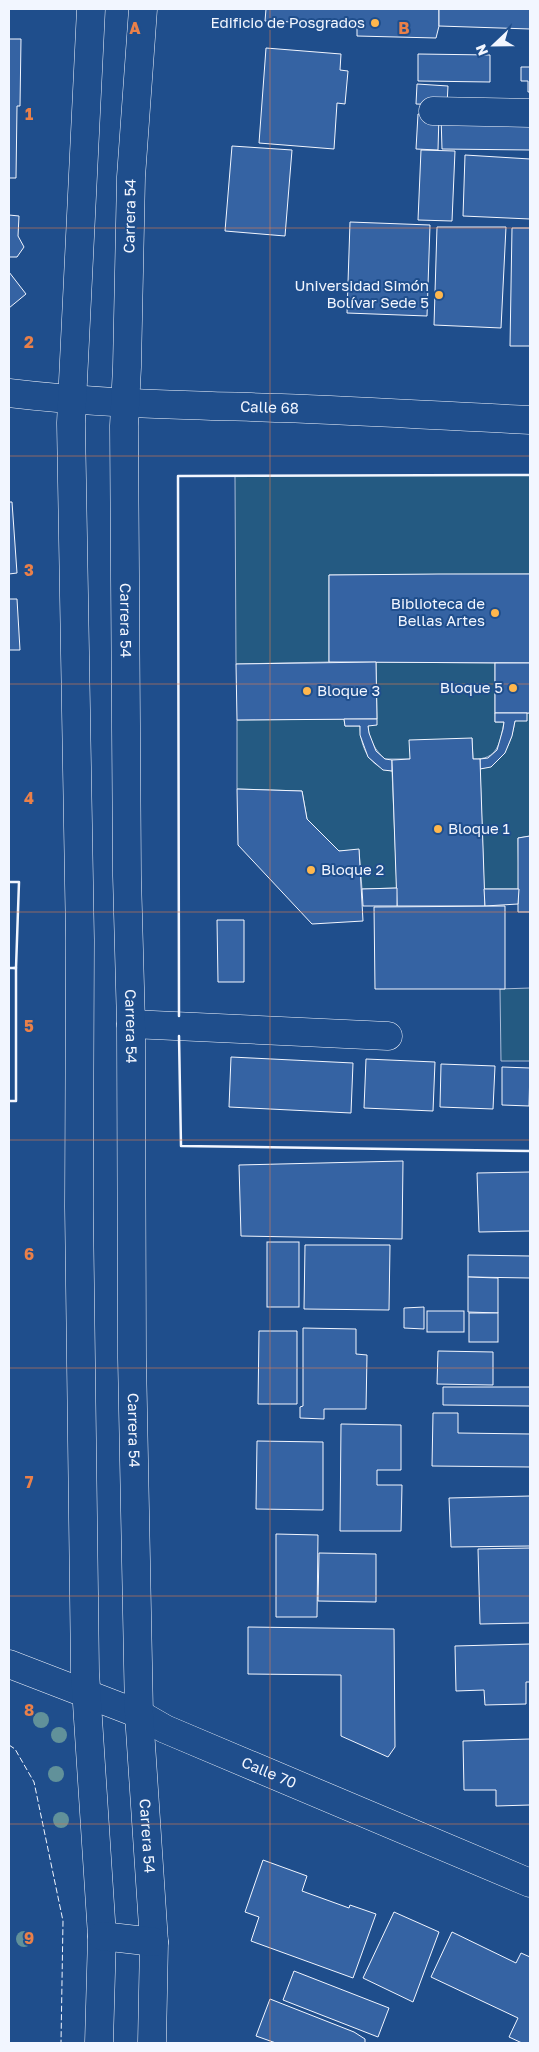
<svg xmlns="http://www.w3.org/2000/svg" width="539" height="2052" viewBox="0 0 539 2052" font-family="'Golos Text',sans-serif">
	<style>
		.green { fill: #245a82; stroke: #a8bbd7 }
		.building { fill: #3563a3; stroke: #f2f6ff }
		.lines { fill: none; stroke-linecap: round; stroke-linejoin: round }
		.minor-casing { stroke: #f2f6ff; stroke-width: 29 }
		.major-casing { stroke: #f2f6ff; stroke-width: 29 }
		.minor { stroke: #1f4e8c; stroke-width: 28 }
		.major { stroke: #1f4e8c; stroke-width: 28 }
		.fence { stroke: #f2f6ff; stroke-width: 1; stroke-dasharray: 6 2.5; stroke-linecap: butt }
		.wall { stroke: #f2f6ff; stroke-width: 2.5 }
		.tree { fill: #61919a }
		.grid { fill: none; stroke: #ea8049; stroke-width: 1; stroke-opacity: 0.55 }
		.poi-dot { fill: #ffb74d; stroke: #1f4e8c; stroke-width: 2 }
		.labels { text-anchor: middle; stroke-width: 4; stroke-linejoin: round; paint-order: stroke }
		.poi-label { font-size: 15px; fill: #f2f6ff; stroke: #1f4e8c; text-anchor: end }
		.street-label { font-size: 15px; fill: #f2f6ff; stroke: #1f4e8c }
		.grid-label { font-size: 16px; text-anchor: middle; font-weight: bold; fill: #ea8049; stroke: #1f4e8c; stroke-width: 4; stroke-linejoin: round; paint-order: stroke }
	</style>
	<rect width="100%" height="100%" fill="#1f4e8c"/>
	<g class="green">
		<path d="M530 475V574L329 575V662L236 664 235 476Z"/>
		<path d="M376 662 495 663V722H504C500 743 498 760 473 759L472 738 410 759H385C375 750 369 740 368 726L377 719Z"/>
		<path d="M527 713H530V836L518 838 519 889H484L480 769C504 764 511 743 515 721Z"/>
		<path d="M344 719 345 726H360C360 747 370 768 392 771L397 888 362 889 359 850 339 851 307 819 302 791 237 789V720Z"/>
		<path d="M530 988V1061H501L500 989Z"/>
	</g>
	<g class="building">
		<path d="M266 9H439V26L436 38 357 36V24L265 21Z"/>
		<path d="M439 9H530V29L439 26Z"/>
		<path d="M9 39H21L20 106H17L16 178H9Z"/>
		<path d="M266 48 341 54 340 70 348 71 345 104 337 103 334 149 259 143Z"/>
		<path d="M418 54 490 55V82L418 81Z"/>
		<path d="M521 67H530V92H528V81H521Z"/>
		<path d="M417 84 448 86 447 105 416 104Z"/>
		<path d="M418 114 439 115 438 150 416 149Z"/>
		<path d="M441 116H530V150L442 149Z"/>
		<path d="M232 146 292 150 285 236 225 231Z"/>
		<path d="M421 150 455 151 452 221 418 220Z"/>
		<path d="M465 155 530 159V219L463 216Z"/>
		<path d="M9 215 19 216 18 236 24 247 17 257H9Z"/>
		<path d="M350 222 430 225 427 316 347 313Z"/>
		<path d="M437 227H506L501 328 434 325Z"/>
		<path d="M512 228H530V346H510Z"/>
		<path d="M9 272 26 294 9 308Z"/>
		<path d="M9 502H12L17 573 9 574Z"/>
		<path d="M438 574H530V663L329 662V575Z"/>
		<path d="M9 599H17L20 650H9Z"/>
		<path d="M376 662 377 719 237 720 236 664Z"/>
		<rect x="495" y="663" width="35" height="50"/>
		<path d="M495 713H527V721H515L512 736 505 753 491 767 480 769V759L488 758 497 750 503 729 504 722H495Z"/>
		<path d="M344 719H377V725L368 726 369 733 376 751 385 759 392 760V771L383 770 368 757 360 735V726H345Z"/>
		<path d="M472 738 473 759H480L485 906H397L392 760 410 759 409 740Z"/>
		<path d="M237 789 302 791 307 819 339 851 359 849 363 921 312 924 238 845Z"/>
		<path d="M530 836V912H518V838Z"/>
		<path d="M397 888V906H363L362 889Z"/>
		<path d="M484 889H519L518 904 485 906Z"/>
		<path d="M505 906V989H375L374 907Z"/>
		<path d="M217 920H244V982H218Z"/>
		<path d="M231 1057 353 1063 351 1113 229 1107Z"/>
		<path d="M366 1059 435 1062 433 1111 364 1108Z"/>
		<path d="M441 1064 495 1066 493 1109 440 1107Z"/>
		<path d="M502 1067 530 1068 529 1106 502 1105Z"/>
		<path d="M403 1161 402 1239 241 1236 239 1165Z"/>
		<path d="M530 1172V1231L479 1232 477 1173Z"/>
		<rect x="267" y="1242" width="32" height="65"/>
		<path d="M305 1245H390L389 1310 304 1309Z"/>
		<path d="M468 1255 530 1256V1278L468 1277Z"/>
		<path d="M468 1277 498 1278V1313L468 1312Z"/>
		<path d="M424 1307V1329L404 1328V1308Z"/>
		<rect x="427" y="1311" width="37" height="21"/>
		<rect x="469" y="1313" width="29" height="29"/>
		<path d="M303 1328 356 1329V1354L367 1355 366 1409H324V1419L300 1418V1407L303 1406Z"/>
		<path d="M259 1331H297V1404H258Z"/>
		<path d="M438 1351 493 1352V1385L437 1384Z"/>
		<path d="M443 1387H530V1406L443 1405Z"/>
		<path d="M433 1413H458V1433L530 1434V1467L432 1466Z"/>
		<path d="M341 1424 401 1425V1470H377V1485H402L401 1531H340Z"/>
		<path d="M257 1441 323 1442V1510L256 1509Z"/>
		<path d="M530 1496V1546L451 1547 449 1498Z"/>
		<path d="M276 1534 318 1535 317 1617H276Z"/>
		<path d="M530 1548V1623L480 1624 478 1549Z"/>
		<path d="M319 1553 376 1554V1602L318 1601Z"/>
		<path d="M248 1627 394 1629 395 1747 388 1757 341 1736V1675L248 1674Z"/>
		<path d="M530 1644V1682H526V1704L485 1705 484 1690 456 1691 455 1646Z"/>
		<path d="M530 1739V1805L496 1806V1790H464L463 1741Z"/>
		<path d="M263 1860 307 1876 302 1891 349 1908 350 1905 376 1914 353 1978 251 1941 259 1917 245 1912Z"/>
		<path d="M394 1912 439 1932 413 2002 363 1978Z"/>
		<path d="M452 1932 516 1963 521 1953 530 1957V2043H522L509 2037 518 2018 431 1977Z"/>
		<path d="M294 1971 389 2008 378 2037 283 2000Z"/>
		<path d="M270 1999 354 2032 365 2039V2043H276L256 2036Z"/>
	</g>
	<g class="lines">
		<g class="minor-casing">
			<g id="minor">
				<path d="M433 111 530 113"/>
				<path id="s1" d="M9 393C99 404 190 405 281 408 364 411 447 416 530 420"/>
				<path d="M131 1024 388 1036"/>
				<path id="s2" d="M9 1664 139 1714 165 1729 530 1883"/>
			</g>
		</g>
		<g class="major-casing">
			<g id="major">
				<path d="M91 9 71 423 80 940 79 1207 85 1672 102 1936 99 2043"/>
				<path id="s3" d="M143 9 131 177 127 367 124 426 127 876 131 1024 132 1358 139 1714 154 1942 152 2043"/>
				<path d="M102 1936 154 1942"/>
			</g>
		</g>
		<use href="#minor" class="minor"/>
		<use href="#major" class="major"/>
		<path class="fence" d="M9 1745 15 1749 34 1782 63 1921 61 2043"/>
		<g class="wall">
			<path d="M9 882H19L16 968H14"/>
			<path d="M9 968H16V1101H9"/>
			<path d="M179 1016 178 476 530 475"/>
			<path d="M179 1036 181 1146 530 1151"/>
		</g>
	</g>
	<g class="tree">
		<circle cx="41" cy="1720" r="8"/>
		<circle cx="59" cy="1735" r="8"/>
		<circle cx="56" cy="1774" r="8"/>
		<circle cx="61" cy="1820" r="8"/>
		<circle cx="24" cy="1939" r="8"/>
	</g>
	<path class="grid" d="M270 9V2043M9 228H530M9 456H530M9 684H530M9 912H530M9 1140H530M9 1368H530M9 1596H530M9 1824H530"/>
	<g class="poi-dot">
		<circle cx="375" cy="23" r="5"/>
		<circle cx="439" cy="295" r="5"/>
		<circle cx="495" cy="613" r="5"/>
		<circle cx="513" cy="688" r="5"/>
		<circle cx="307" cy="691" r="5"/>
		<circle cx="438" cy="829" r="5"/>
		<circle cx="311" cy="870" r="5"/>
	</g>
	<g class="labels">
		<g class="poi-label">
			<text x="365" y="28">Edificio de Posgrados</text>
			<text x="429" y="291">Universidad Simón<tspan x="429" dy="17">Bolívar Sede 5</tspan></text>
			<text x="485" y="609">Biblioteca de<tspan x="485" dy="17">Bellas Artes</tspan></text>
			<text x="503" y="693">Bloque 5</text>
			<text x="317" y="696" text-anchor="start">Bloque 3</text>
			<text x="448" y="834" text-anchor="start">Bloque 1</text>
			<text x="321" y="875" text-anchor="start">Bloque 2</text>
		</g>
		<g class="street-label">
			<text transform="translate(130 216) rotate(-89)" y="5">Carrera 54</text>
			<text dy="5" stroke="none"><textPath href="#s1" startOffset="261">Calle 68</textPath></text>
			<text dy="5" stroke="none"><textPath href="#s3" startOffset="612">Carrera 54</textPath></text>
			<text dy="5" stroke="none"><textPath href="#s3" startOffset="1018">Carrera 54</textPath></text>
			<text dy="5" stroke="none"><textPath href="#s3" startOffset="1422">Carrera 54</textPath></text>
			<text dy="5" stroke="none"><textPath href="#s2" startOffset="282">Calle 70</textPath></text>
			<text dy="5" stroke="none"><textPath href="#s3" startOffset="1828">Carrera 54</textPath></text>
		</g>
	</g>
	<g class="grid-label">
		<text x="135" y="34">A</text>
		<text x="404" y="34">B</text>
		<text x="29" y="120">1</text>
		<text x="29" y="348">2</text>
		<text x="29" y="576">3</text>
		<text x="29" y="804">4</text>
		<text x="29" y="1032">5</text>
		<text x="29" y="1260">6</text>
		<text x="29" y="1488">7</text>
		<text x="29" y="1716">8</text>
		<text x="29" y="1944">9</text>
	</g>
	<rect width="539" height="2052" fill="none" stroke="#f2f6ff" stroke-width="20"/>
	<g transform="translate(494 45) rotate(248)" stroke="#1f4e8c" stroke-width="4" paint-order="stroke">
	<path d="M0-4L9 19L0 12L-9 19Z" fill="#f2f6ff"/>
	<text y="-8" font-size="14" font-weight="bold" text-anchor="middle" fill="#f2f6ff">N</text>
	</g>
</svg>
